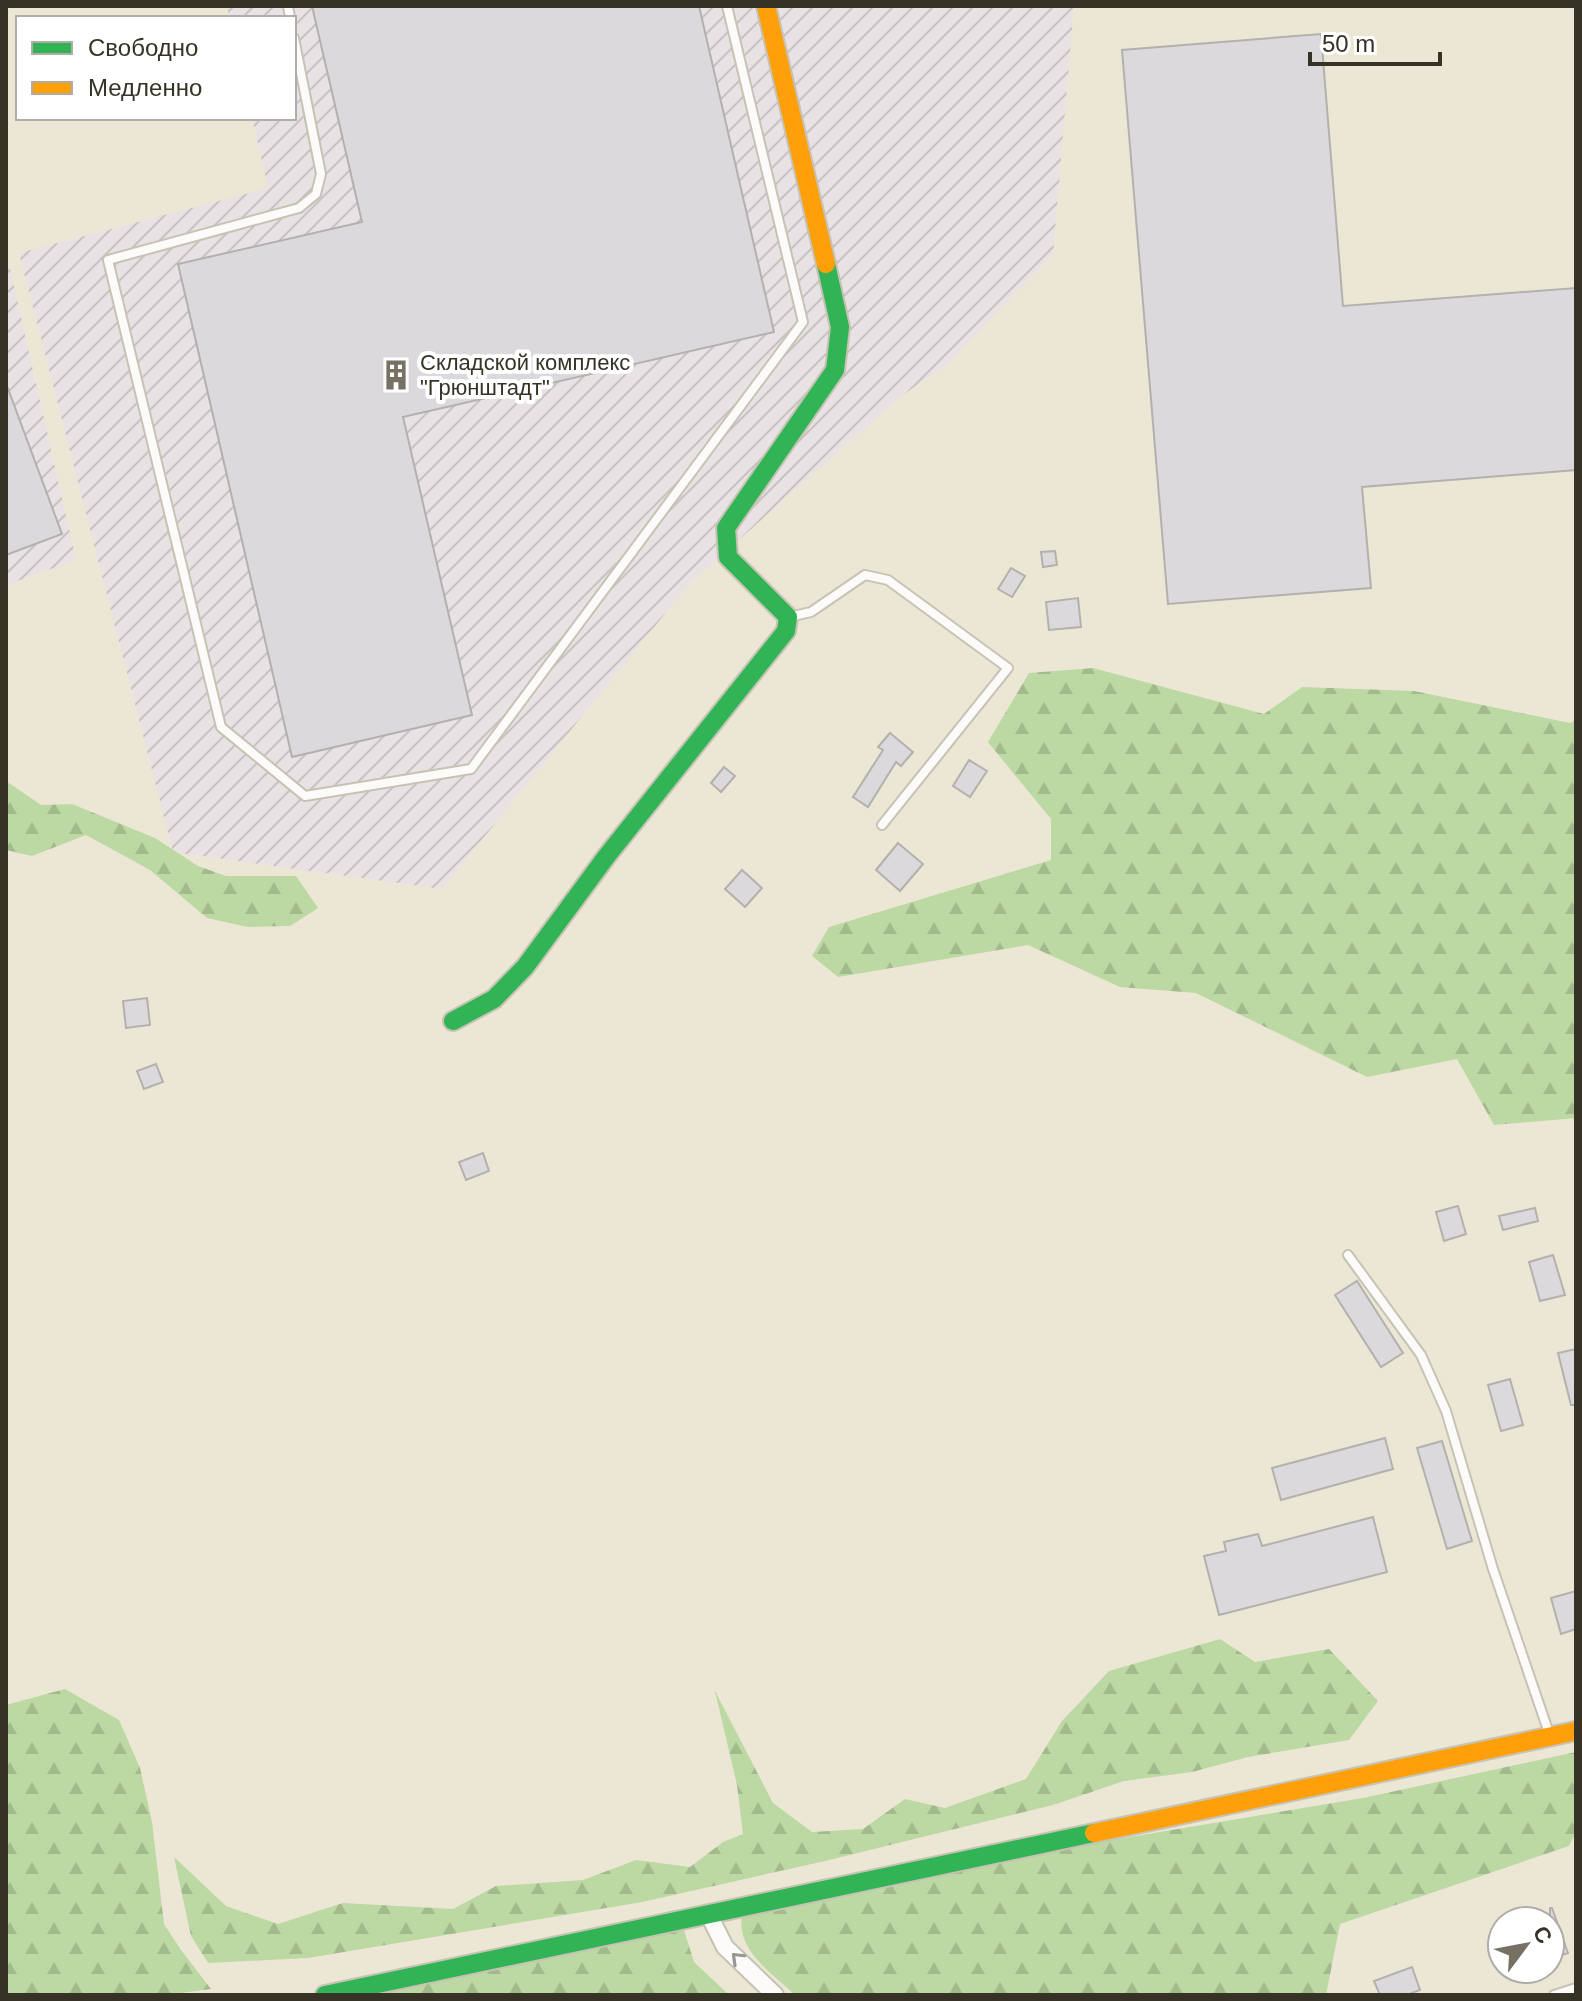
<svg xmlns="http://www.w3.org/2000/svg" width="1582" height="2001" viewBox="0 0 1582 2001" font-family="Arial,sans-serif">
	<style>
		.industrial { fill: url(#industrial-furrows) }
		.forest { fill: url(#forest-firs) }
		.building { fill: #dbd9db; stroke: #b3b1ae; stroke-width: 2 }
		.lines { fill: none; stroke-linecap: round; stroke-linejoin: round }
		.lane-casing { stroke: #c7c3b4; stroke-width: 12 }
		.street-casing { stroke: #c7c3b4; stroke-width: 20 }
		.fast-casing { stroke: #c7c3b4; stroke-width: 22 }
		.slow-casing { stroke: #c7c3b4; stroke-width: 22 }
		.lane { stroke: #fcfbf9; stroke-width: 8 }
		.street { stroke: #fcfbf9; stroke-width: 16 }
		.fast { stroke: #30b455; stroke-width: 18 }
		.slow { stroke: #ff9f0a; stroke-width: 18 }
		.oneway { stroke: #99968f }
		.labels { text-anchor: middle; stroke-width: 8; stroke-linejoin: round; paint-order: stroke }
		.poi-label { font-size: 22px; fill: #363225; stroke: #fff; text-anchor: start }
	</style>
	<defs>
		<pattern id="industrial-furrows" width="10" height="10" patternUnits="userSpaceOnUse" patternTransform="scale(2)"><rect width="10" height="10" fill="#e9e2e4"/><path d="M-1 1l2-2M0 10L10 0M9 11l2-2" fill="none" stroke="#c8c2c3"/></pattern>
		<pattern id="forest-firs" width="22" height="20" patternUnits="userSpaceOnUse" patternTransform="scale(2)"><rect width="22" height="20" fill="#bcd8a3"/><path d="M5 1l3.5 6h-7zM16 11l3.5 6h-7z" fill="#a2ba8c"/></pattern>
	</defs>
	<rect width="100%" height="100%" fill="#ece7d4"/>
	<g class="industrial">
		<path d="M227 6H1074L1053 254 948 364 900 397 690 583 442 889 173 852 19 253 268 188 252 118H294V18H229Z"/>
		<path d="M6 251 76 560 6 585Z"/>
	</g>
	<g class="forest">
		<path d="M1093 668 1264 714 1302 687 1414 691 1570 723 1576 720V1118L1494 1125 1457 1059 1367 1077 1196 993 1120 987 1028 945 838 977 812 956 829 927 1051 860V819L988 742 1029 673Z"/>
		<path d="M6 781 41 805 72 804 155 838 198 866 226 876H296L318 908 290 926 248 927 207 918 150 870 86 835 32 856 6 850Z"/>
		<path d="M1220 1639 1255 1662 1329 1649 1378 1701 1349 1740 1248 1757 1192 1772 1124 1781 1053 1805 825 1861 642 1902 308 1958 208 1963 191 1936 174 1857 226 1906 278 1924 343 1903 453 1909 496 1886 583 1880 636 1860 690 1867 723 1842 743 1834 737 1785 715 1691 773 1803 812 1832 863 1829 905 1799 945 1808 1026 1779 1062 1721 1109 1671Z"/>
		<path d="M65 1689 119 1720 140 1768 152 1822 164 1924 181 1950 211 1989 166 1995H6V1705Z"/>
		<path d="M1576 1752V1832L1569 1846 1340 1924 1326 1995H795C771 1972 736 1951 742 1915L1076 1846 1363 1798Z"/>
		<path d="M683 1927 694 1962 729 1995H351Z"/>
	</g>
	<g class="building">
		<path d="M312 6H699L774 332 403 417 472 715 292 757 178 264 362 222Z"/>
		<path d="M1321 34 1343 306 1576 288V470L1362 487 1371 588 1168 604 1122 50Z"/>
		<path d="M7 386 62 534 6 555V387Z"/>
		<path d="M1055 551 1057 565 1043 567 1041 552Z"/>
		<path d="M1011 568 1025 576 1012 597 998 589Z"/>
		<path d="M1078 598 1081 627 1049 630 1046 602Z"/>
		<path d="M890 733 913 752 901 766 896 762 868 807 853 797 883 750 878 747Z"/>
		<path d="M969 760 987 771 970 797 953 786Z"/>
		<path d="M724 767 735 776 721 792 711 783Z"/>
		<path d="M898 843 923 864 900 891 876 870Z"/>
		<path d="M742 870 762 888 745 907 725 889Z"/>
		<path d="M147 998 150 1025 126 1028 123 1001Z"/>
		<path d="M156 1064 163 1082 144 1089 137 1071Z"/>
		<path d="M483 1153 489 1171 466 1180 459 1162Z"/>
		<path d="M1458 1206 1466 1234 1444 1241 1436 1212Z"/>
		<path d="M1535 1208 1538 1221 1503 1230 1499 1216Z"/>
		<path d="M1553 1255 1565 1295 1540 1301 1529 1262Z"/>
		<path d="M1357 1281 1403 1353 1381 1367 1335 1295Z"/>
		<path d="M1576 1349V1405H1571L1558 1353Z"/>
		<path d="M1510 1379 1523 1425 1501 1431 1488 1385Z"/>
		<path d="M1385 1438 1393 1469 1281 1500 1272 1468Z"/>
		<path d="M1442 1441 1472 1541 1447 1549 1417 1448Z"/>
		<path d="M1373 1517 1387 1572 1219 1615 1204 1556 1226 1551 1224 1542 1258 1534 1262 1546Z"/>
		<path d="M1576 1591V1629L1561 1634 1551 1598Z"/>
		<path d="M1550 1908H1552L1568 1953 1550 1959Z"/>
		<path d="M1412 1967 1420 1990 1407 1995H1380L1374 1981Z"/>
	</g>
	<g class="lines">
		<g class="lane-casing">
			<g id="lane">
				<path d="M288 6 290 18"/>
				<path d="M294 38 321 174 316 194 299 208 108 260 221 727 305 796 471 769 803 322 727 6"/>
				<path d="M789 617 811 612 865 575 888 580 1008 668 882 825"/>
				<path d="M1348 1255 1421 1355 1446 1411 1493 1569 1550 1736"/>
				<path d="M1554 1995 1576 1988"/>
			</g>
		</g>
		<g class="street-casing">
			<path id="street" d="M709 1915 725 1947 775 1995"/>
		</g>
		<g class="fast-casing">
			<g id="fast">
				<path d="M453 1021 494 999 525 967 606 857 786 631 788 617 728 557 726 528 835 370 840 327 826 264"/>
				<path d="M325 1995 1094 1833"/>
			</g>
		</g>
		<g class="slow-casing">
			<g id="slow">
				<path d="M766 6 826 264"/>
				<path d="M1094 1833 1576 1731"/>
			</g>
		</g>
		<use href="#lane" class="lane"/>
		<use href="#street" class="street"/>
		<use href="#fast" class="fast"/>
		<use href="#slow" class="slow"/>
	</g>
	<defs><path id="oneway-chevron" d="M-2-3.5L2.5 0L-2 3.5" fill="none" stroke-width="1.6" stroke-linecap="round" stroke-linejoin="round" transform="scale(2)"/></defs>
	<use class="oneway" href="#oneway-chevron" transform="translate(737 1958) rotate(-136)"/>
	<defs>
		<g id="building-bare" transform="scale(2.4)"><path d="M-4-6H4V6H1V3H-1V6H-4ZM-2.5-4.3h1.7v1.8h-1.7ZM.8-4.3h1.7v1.8H.8ZM-2.5-1h1.7V.8h-1.7ZM.8-1h1.7V.8H.8Z" fill="#767162" stroke="#fff" stroke-width="2.5" paint-order="stroke"/></g>
	</defs>
	<g fill-rule="evenodd">
		<use href="#building-bare" x="396" y="375"/>
	</g>
	<g class="labels">
		<g class="poi-label">
			<text x="420" y="370">Складской комплекс<tspan x="420" dy="25">"Грюнштадт"</tspan></text>
		</g>
	</g>
	<rect width="1582" height="2001" fill="none" stroke="#363225" stroke-width="16"/>
	<rect x="16" y="16" width="280" height="104" fill="#ffffff" stroke="#afada8" stroke-width="2"/>
	<rect x="32" y="42" width="40" height="12" fill="#30b455" stroke="#afada8" stroke-width="2"/>
	<text x="88" y="56" font-size="24" fill="#363225">Свободно</text>
	<rect x="32" y="82" width="40" height="12" fill="#ff9f0a" stroke="#afada8" stroke-width="2"/>
	<text x="88" y="96" font-size="24" fill="#363225">Медленно</text>
	<g transform="translate(1526 1945) rotate(58)"><circle r="38" fill="#ffffff" stroke="#afada8" stroke-width="2"/>
	<path d="M0-6L14 30L0 20L-14 30Z" fill="#767162"/>
	<text y="-12" font-size="22" font-weight="bold" text-anchor="middle" fill="#363225">С</text>
	</g>
	<path d="M1310 52v12h130v-12" fill="none" stroke="#363225" stroke-width="4"/>
	<text x="1322" y="52" font-size="24" fill="#363225" stroke="#ffffff" stroke-width="6" paint-order="stroke">50 m</text>
</svg>
